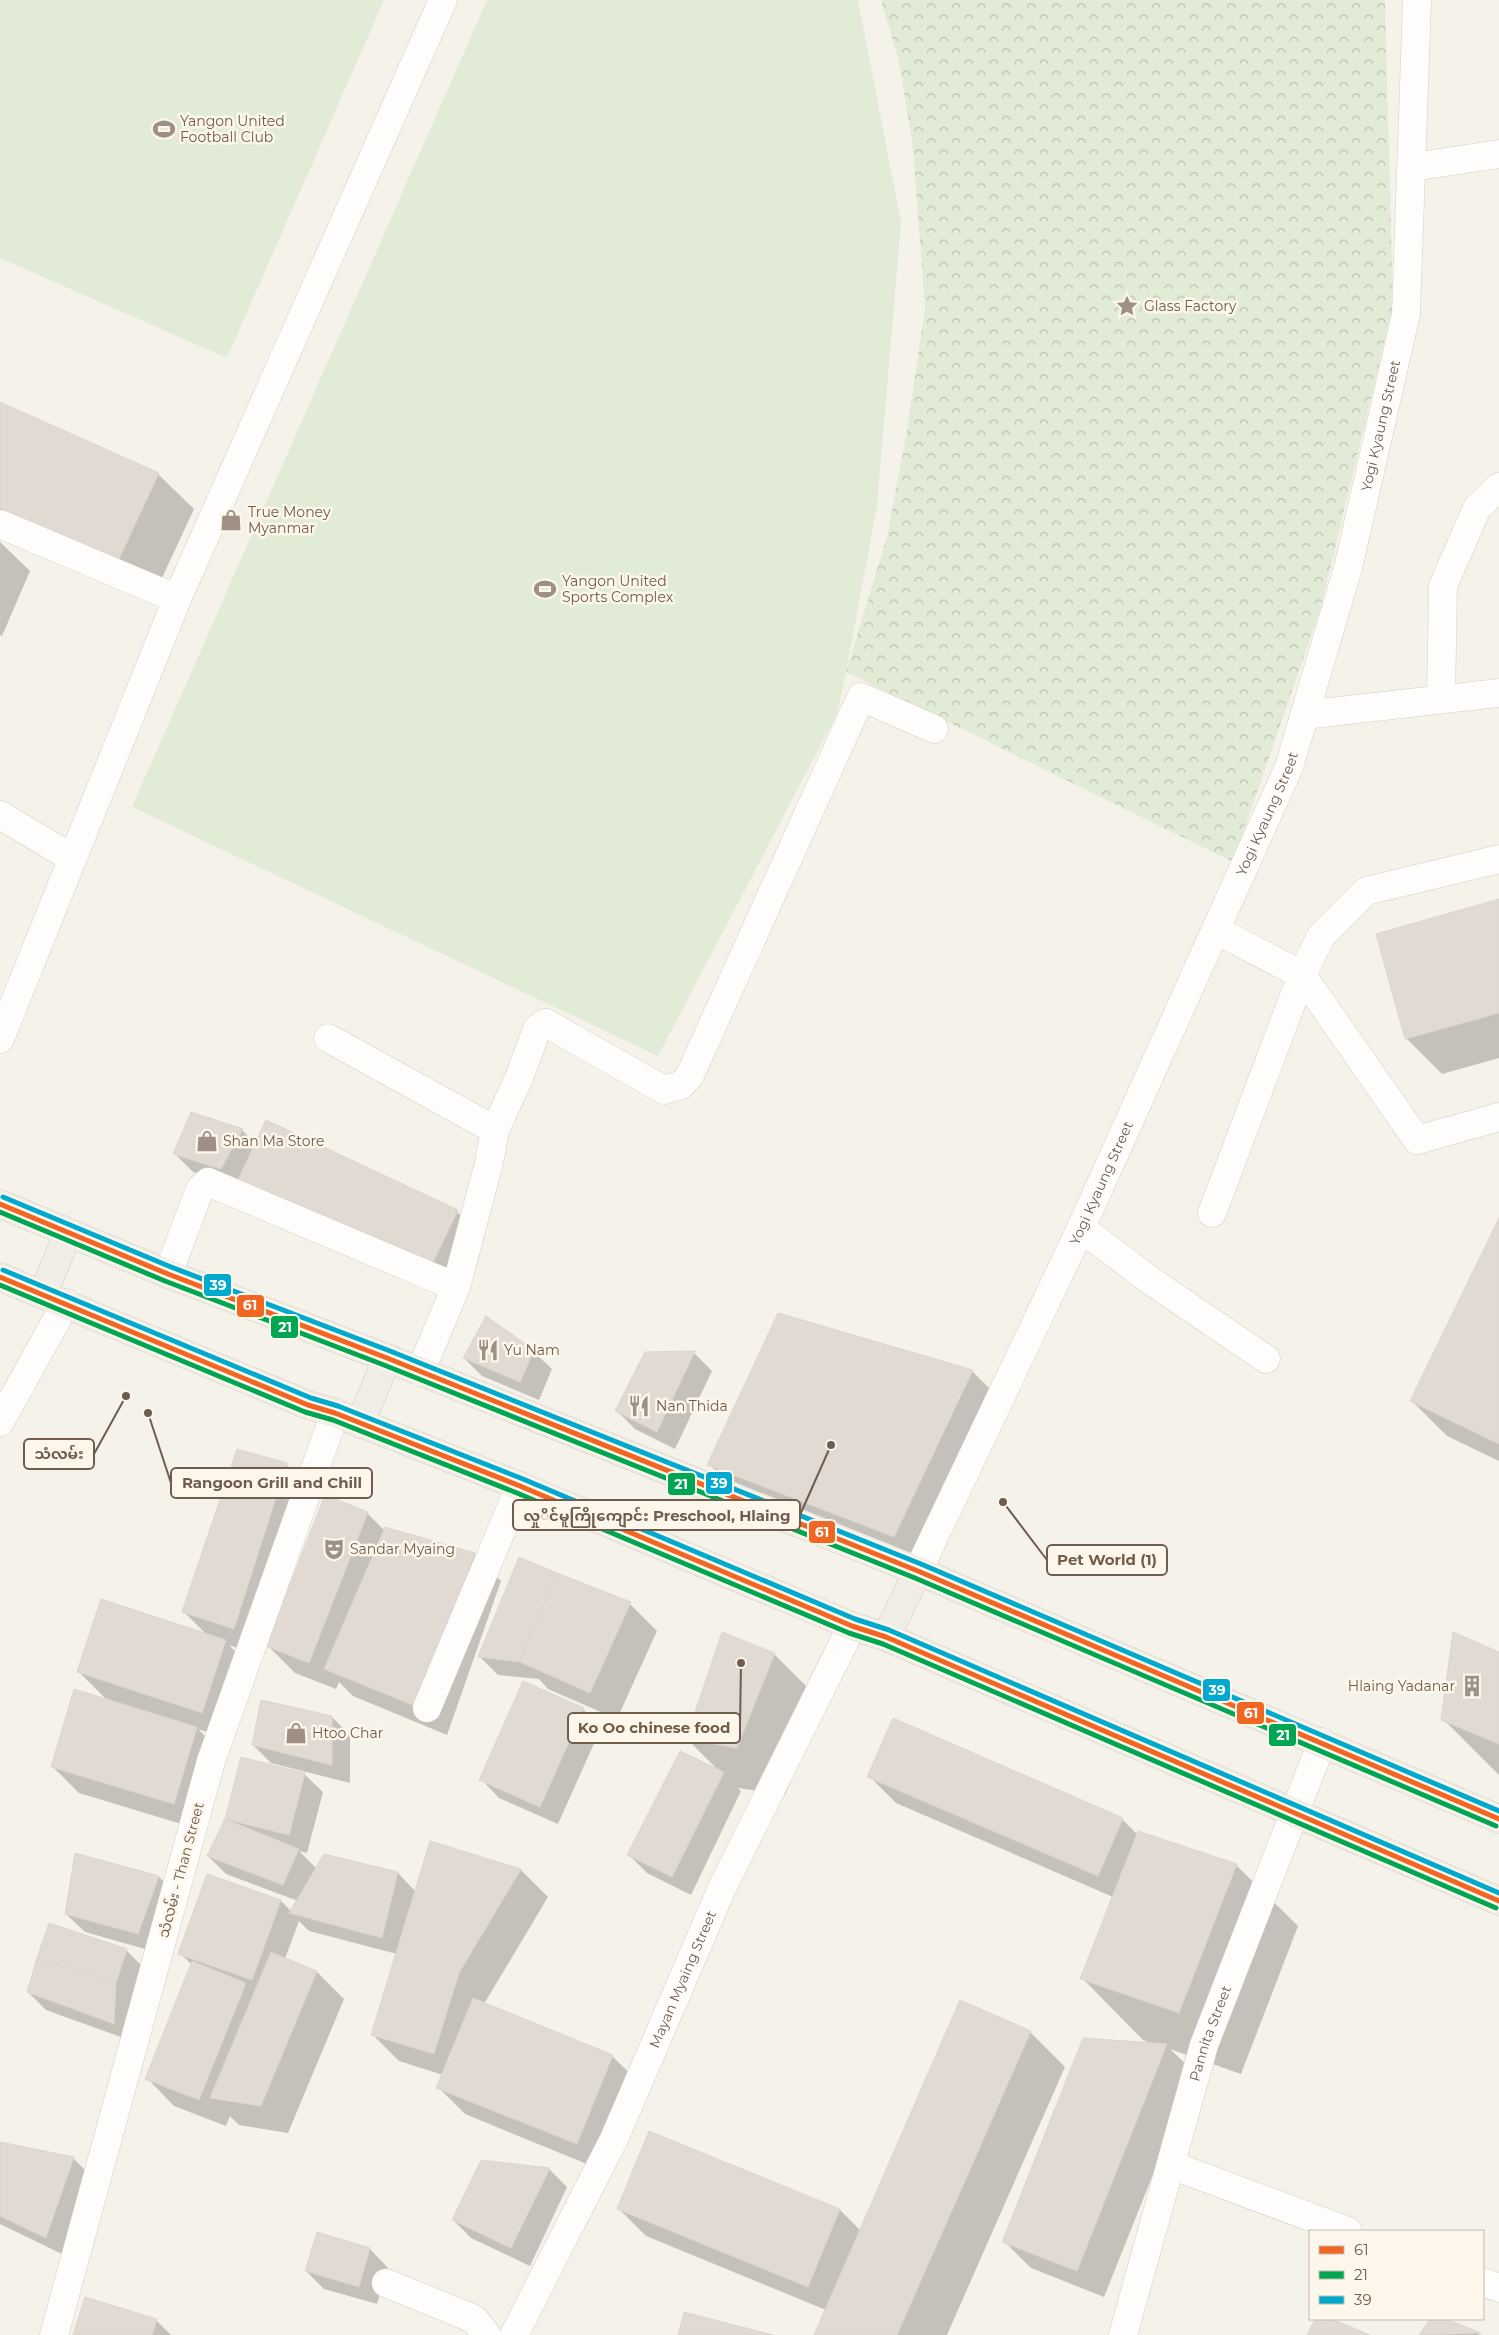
<svg xmlns="http://www.w3.org/2000/svg" width="1499" height="2335" viewBox="0 0 1499 2335" font-family="Montserrat,'Noto Sans Myanmar',sans-serif">
	<style>
		.forest { fill: url(#forest-crowns) }
		.pitch { fill: #e1ebd6 }
		.shadow { fill: #0003 }
		.building { fill: #e1dad3; stroke: #ddd5cd }
		.lines { fill: none; stroke-linecap: round; stroke-linejoin: round }
		.minor-casing { stroke: #d4cfc8; stroke-width: 29 }
		.major-casing { stroke: #d3cdc7; stroke-width: 29 }
		.minor { stroke: #fefdfc; stroke-width: 28 }
		.major { stroke: #f0ede6; stroke-width: 28 }
		.bus-1-casing { stroke: #fdf7eb; stroke-width: 9 }
		.bus-2-casing { stroke: #fdf7eb; stroke-width: 9 }
		.bus-3-casing { stroke: #fdf7eb; stroke-width: 9 }
		.bus-1 { stroke: #f26522; stroke-width: 5 }
		.bus-2 { stroke: #00a651; stroke-width: 5 }
		.bus-3 { stroke: #00a9ce; stroke-width: 5 }
		.labels { text-anchor: middle; stroke-width: 5; stroke-linejoin: round; paint-order: stroke }
		.poi-label { font-size: 14px; fill: #6f5c4e; stroke: #fdf7eb; text-anchor: start }
		.street-label { font-size: 14px; fill: #6f5c4e; stroke: #fdf7eb }
		.leader { fill: none; stroke: #6f5c4e; stroke-width: 2 }
		.callout-dot { fill: #6f5c4e; stroke: #fdf7eb; stroke-width: 2 }
		.callout { fill: #fdf7eb; stroke: #6f5c4e; stroke-width: 2 }
		.callout-label { font-size: 15px; text-anchor: middle; font-weight: bold; fill: #6f5c4e }
		.line-badge { stroke: #fdf7eb; stroke-width: 2 }
		.badge-label { font-size: 14px; text-anchor: middle; font-weight: bold; fill: #fff }
	</style>
	<defs>
		<pattern id="forest-crowns" width="20" height="18" patternUnits="userSpaceOnUse" patternTransform="scale(1.25)"><rect width="20" height="18" fill="#e1ebd6"/><path d="M2 6a3 3 0 1 1 6 0M12 15a3 3 0 1 1 6 0" fill="none" stroke="#bbc2b0"/></pattern>
	</defs>
	<rect width="100%" height="100%" fill="#f5f2ea"/>
	<path class="forest" d="M881 0H1385L1393 306 1321 607 1233 862 846 672 887 537 907 431 925 308 913 148 899 62Z"/>
	<g class="pitch">
		<path d="M0 0H384L227 358 0 258Z"/>
		<path d="M487 0H858L901 222 877 506 846 672 837 714 658 1056 132 807Z"/>
	</g>
	<g class="shadow">
		<path d="M0 403 158 474 194 509 154 595 0 526Z"/>
		<path d="M0 542 30 571 2 636 0 635Z"/>
		<path d="M1499 900V1058L1442 1074 1407 1039 1378 935Z"/>
		<path d="M267 1122 457 1212 484 1239 456 1298 240 1186 193 1172 175 1154 242 1130 256 1144Z"/>
		<path d="M1499 1221V1461L1447 1436 1412 1401Z"/>
		<path d="M533 1351 552 1369 539 1400 482 1376 464 1358Z"/>
		<path d="M694 1353 712 1371 675 1449 635 1429 617 1411 646 1354Z"/>
		<path d="M972 1371 999 1398 921 1563 736 1491 709 1464Z"/>
		<path d="M286 1464 313 1491 261 1656 229 1645 252 1669 229 1740 198 1729 224 1755 201 1830 79 1793 52 1766 108 1701 79 1672 208 1636 184 1612Z"/>
		<path d="M367 1513 385 1531 474 1554 501 1581 447 1735 353 1696 339 1682 336 1689 295 1673 268 1646Z"/>
		<path d="M630 1604 657 1631 617 1719 548 1689 539 1679 498 1675 480 1657Z"/>
		<path d="M723 1634 775 1655 823 1703 785 1795 738 1788 741 1791 691 1895 647 1873 629 1855 719 1771 687 1739Z"/>
		<path d="M1499 1653V1775L1443 1719Z"/>
		<path d="M583 1709 601 1728 558 1824 499 1798 481 1779Z"/>
		<path d="M332 1717 350 1735V1783L271 1763 253 1745Z"/>
		<path d="M242 1758 304 1774 323 1792 307 1853 299 1851 317 1869 325 1855 398 1873 416 1892 431 1843 521 1870 548 1897 484 2004 612 2056 640 2083 604 2171 465 2114 438 2087 443 2075 399 2061 372 2034 397 1954 309 1931 299 1921 285 1959 317 1972 344 1999 288 2133 239 2125 230 2116 226 2126 174 2106 147 2078 192 1965 180 1953 208 1875 281 1901 292 1912 298 1901 226 1874 208 1856 226 1820Z"/>
		<path d="M869 1776 1122 1819 1137 1834 1236 1865 1298 1926 1241 2074 1170 2049 1194 2072 1104 2297 1031 2268 1004 2241 1154 2044 1143 2040 1082 1978 1113 1897 896 1803Z"/>
		<path d="M159 1877 177 1895 156 1952 85 1932 66 1914Z"/>
		<path d="M126 1950 144 1968 132 2041 46 2010 28 1992Z"/>
		<path d="M1030 2032 1065 2067 947 2335H815L826 2310 646 2236 619 2209 650 2133 840 2210 861 2231Z"/>
		<path d="M0 2143 73 2158 91 2176 64 2255 0 2224Z"/>
		<path d="M549 2169 567 2187 530 2266 471 2238 453 2220Z"/>
		<path d="M370 2249 388 2268 377 2304 324 2289 306 2271Z"/>
		<path d="M1432 2319H1443L1481 2335H1421Z"/>
		<path d="M156 2320 171 2335H74Z"/>
	</g>
	<g class="building">
		<path d="M0 402 159 473 118 561 0 508Z"/>
		<path d="M1499 899V1013L1405 1039 1376 934Z"/>
		<path d="M191 1112 243 1129 221 1169 173 1154Z"/>
		<path d="M266 1120 458 1210 429 1271 238 1180Z"/>
		<path d="M1499 1218V1444L1410 1401Z"/>
		<path d="M778 1313 973 1370 894 1537 707 1465Z"/>
		<path d="M486 1316 534 1350 520 1382 463 1358Z"/>
		<path d="M695 1351 657 1432 615 1411 645 1352Z"/>
		<path d="M237 1449 287 1463 234 1629 182 1612Z"/>
		<path d="M325 1495 368 1512 309 1663 266 1646Z"/>
		<path d="M385 1527 475 1553 420 1708 324 1669Z"/>
		<path d="M519 1557 557 1573 520 1662 478 1657Z"/>
		<path d="M557 1573 631 1602 590 1693 520 1662Z"/>
		<path d="M101 1599 226 1640 202 1713 77 1672Z"/>
		<path d="M722 1632 775 1653 737 1748 686 1739Z"/>
		<path d="M1453 1632 1499 1652V1744L1441 1720Z"/>
		<path d="M523 1681 584 1708 540 1807 479 1780Z"/>
		<path d="M74 1689 197 1727 174 1804 51 1767Z"/>
		<path d="M261 1700 332 1716V1765L252 1745Z"/>
		<path d="M893 1718 1123 1818 1098 1876 867 1777Z"/>
		<path d="M680 1751 724 1772 672 1877 627 1855Z"/>
		<path d="M241 1757 305 1773 289 1835 225 1819Z"/>
		<path d="M225 1819 299 1849 283 1885 207 1856Z"/>
		<path d="M1138 1831 1237 1864 1179 2013 1080 1979Z"/>
		<path d="M430 1841 521 1869 459 1973 434 2054 371 2035Z"/>
		<path d="M75 1853 159 1876 138 1934 65 1914Z"/>
		<path d="M324 1854 398 1872 382 1938 289 1913Z"/>
		<path d="M207 1874 281 1900 252 1980 178 1954Z"/>
		<path d="M49 1923 127 1949 116 1983 37 1958Z"/>
		<path d="M271 1952 317 1971 261 2106 210 2098Z"/>
		<path d="M37 1958 116 1983 114 2024 27 1992Z"/>
		<path d="M192 1961 246 1983 199 2100 145 2079Z"/>
		<path d="M473 1998 613 2055 577 2144 436 2088Z"/>
		<path d="M960 2000 1031 2031 897 2335H814Z"/>
		<path d="M1083 2038 1167 2044 1077 2271 1002 2242Z"/>
		<path d="M649 2131 840 2209 808 2287 617 2209Z"/>
		<path d="M0 2142 74 2157 46 2238 0 2216Z"/>
		<path d="M481 2160 550 2168 511 2248 452 2220Z"/>
		<path d="M317 2232 370 2248 359 2287 305 2271Z"/>
		<path d="M85 2297 157 2319 152 2335H73Z"/>
		<path d="M684 2312 773 2335H678Z"/>
		<path d="M1315 2319H1332L1370 2335H1307Z"/>
		<path d="M1430 2319H1446L1481 2333 1419 2335Z"/>
	</g>
	<g class="lines">
		<g class="minor-casing">
			<g id="minor">
				<path d="M1412 167 1499 154"/>
				<path d="M0 524 177 599"/>
				<path d="M1441 699 1443 586 1477 508 1499 487"/>
				<path d="M1304 715 1499 693"/>
				<path d="M0 815 72 858"/>
				<path d="M1499 859 1366 891 1321 936 1302 975 1417 1140 1499 1117"/>
				<path d="M328 1038 495 1130 489 1163 456 1287 420 1372"/>
				<path d="M0 1039 177 599 443 0"/>
				<path d="M495 1130 519 1078 537 1029 546 1023 664 1090 681 1085 690 1075 861 697 934 729"/>
				<path d="M1212 1213 1302 975 1216 930"/>
				<path d="M1081 1228 1151 1281 1266 1359"/>
				<path d="M168 1274 200 1189 208 1182 456 1287"/>
				<path d="M0 1422 66 1303"/>
				<path id="s1" d="M918 1571 1081 1228 1289 767 1348 568 1406 314 1417 0"/>
				<path d="M427 1708 520 1486"/>
				<path d="M1171 2165 1348 2231"/>
				<path d="M1483 2282 1499 2288"/>
				<path d="M386 2283 474 2319 487 2335"/>
				<path d="M54 2335 211 1761 335 1413"/>
				<path id="s2" d="M514 2335 614 2139 722 1888 852 1626"/>
				<path id="s3" d="M1123 2335 1204 2045 1322 1742"/>
			</g>
		</g>
		<g class="major-casing">
			<g id="major">
				<path d="M0 1204 168 1274 387 1358 918 1571 1499 1819"/>
				<path d="M0 1277 308 1405 335 1413 520 1486 852 1626 886 1637 1499 1901"/>
				<path d="M43 1294 68 1233"/>
				<path d="M360 1424 387 1358"/>
				<path d="M886 1637 918 1571"/>
			</g>
		</g>
		<use href="#minor" class="minor"/>
		<use href="#major" class="major"/>
		<g class="bus-1-casing">
			<g id="bus-1">
				<path d="M0 1204 168 1274 387 1358 918 1571 1499 1819"/>
				<path d="M0 1277 308 1405 335 1413 520 1486 852 1626 886 1637 1499 1901"/>
			</g>
		</g>
		<g class="bus-2-casing">
			<g id="bus-2">
				<path d="M0 1212 165 1281 384 1365 915 1578 1496 1826"/>
				<path d="M0 1285 305 1412 333 1420 517 1493 849 1633 883 1644 1496 1908"/>
			</g>
		</g>
		<g class="bus-3-casing">
			<g id="bus-3">
				<path d="M3 1197 171 1267 390 1351 921 1564 1499 1811"/>
				<path d="M3 1270 311 1398 338 1406 523 1479 855 1619 889 1630 1499 1893"/>
			</g>
		</g>
		<use href="#bus-1" class="bus-1"/>
		<use href="#bus-2" class="bus-2"/>
		<use href="#bus-3" class="bus-3"/>
	</g>
	<defs>
		<g id="stadium-bare" transform="scale(1.725)"><path d="M0-5a6.5 5 0 1 0 0 10a6.5 5 0 1 0 0-10ZM-3.5-1.8h7v3.6h-7Z" fill="#9e9085" stroke="#fdf7eb" stroke-width="2.5" paint-order="stroke"/></g>
		<g id="sight-bare" transform="scale(1.725)"><path d="M0-6L1.8-2.2L6-1.7L2.9 1.2L3.7 5.4L0 3.3L-3.7 5.4L-2.9 1.2L-6-1.7L-1.8-2.2Z" fill="#9e9085" stroke="#fdf7eb" stroke-width="2.5" paint-order="stroke"/></g>
		<g id="shop-bare" transform="scale(1.725)"><path d="M-5-2.5h2.3a2.7 3.5 0 0 1 5.4 0H5L5.5 6h-11ZM-1.5-2.5h3a1.5 2.3 0 0 0-3 0Z" fill="#9e9085" stroke="#fdf7eb" stroke-width="2.5" paint-order="stroke"/></g>
		<g id="restaurant-bare" transform="scale(1.725)"><path d="M-5-6h1v4h1v-4h1v4h1v-4h1v5L-1.5 .5V6h-2V.5L-5-1ZM5-6V6H3V1.5H1.5Q1.5-4 5-6Z" fill="#9e9085" stroke="#fdf7eb" stroke-width="2.5" paint-order="stroke"/></g>
		<g id="theatre-bare" transform="scale(1.725)"><path d="M-5-5.5Q0-4 5-5.5V0Q5 5 0 6Q-5 5-5 0ZM-3.3-2.5H-1v1.5H-3.3ZM1-2.5H3.3v1.5H1ZM-2.8 1Q0 5.5 2.8 1Z" fill="#9e9085" stroke="#fdf7eb" stroke-width="2.5" paint-order="stroke"/></g>
		<g id="building-bare" transform="scale(1.725)"><path d="M-4-6H4V6H1V3H-1V6H-4ZM-2.5-4.3h1.7v1.8h-1.7ZM.8-4.3h1.7v1.8H.8ZM-2.5-1h1.7V.8h-1.7ZM.8-1h1.7V.8H.8Z" fill="#9e9085" stroke="#fdf7eb" stroke-width="2.5" paint-order="stroke"/></g>
	</defs>
	<g fill-rule="evenodd">
		<use href="#stadium-bare" x="164" y="129"/>
		<use href="#sight-bare" x="1127" y="306"/>
		<use href="#shop-bare" x="231" y="520"/>
		<use href="#stadium-bare" x="545" y="589"/>
		<use href="#shop-bare" x="207" y="1141"/>
		<use href="#restaurant-bare" x="488" y="1350"/>
		<use href="#restaurant-bare" x="639" y="1406"/>
		<use href="#theatre-bare" x="334" y="1549"/>
		<use href="#building-bare" x="1472" y="1686"/>
		<use href="#shop-bare" x="296" y="1733"/>
	</g>
	<g class="labels">
		<g class="poi-label">
			<text x="180" y="126">Yangon United<tspan x="180" dy="16">Football Club</tspan></text>
			<text x="1144" y="311">Glass Factory</text>
			<text x="248" y="517">True Money<tspan x="248" dy="16">Myanmar</tspan></text>
			<text x="562" y="586">Yangon United<tspan x="562" dy="16">Sports Complex</tspan></text>
			<text x="223" y="1146">Shan Ma Store</text>
			<text x="504" y="1355">Yu Nam</text>
			<text x="656" y="1411">Nan Thida</text>
			<text x="350" y="1554">Sandar Myaing</text>
			<text x="1455" y="1691" text-anchor="end">Hlaing Yadanar</text>
			<text x="312" y="1738">Htoo Char</text>
		</g>
		<g class="street-label">
			<text dy="5" stroke="none"><textPath href="#s1" startOffset="1239">Yogi Kyaung Street</textPath></text>
			<text dy="5" stroke="none"><textPath href="#s1" startOffset="834">Yogi Kyaung Street</textPath></text>
			<text dy="5" stroke="none"><textPath href="#s1" startOffset="429">Yogi Kyaung Street</textPath></text>
			<text transform="translate(181 1870) rotate(-75)" y="5">သံလမ်း - Than Street</text>
			<text dy="5" stroke="none"><textPath href="#s2" startOffset="394">Mayan Myaing Street</textPath></text>
			<text dy="5" stroke="none"><textPath href="#s3" startOffset="314">Pannita Street</textPath></text>
		</g>
	</g>
	<path class="leader" d="M126 1396L94 1454M148 1413L171 1483M831 1445L800 1515M1003 1502L1047 1560M741 1663L740 1728"/>
	<g class="callout-dot">
		<circle cx="126" cy="1396" r="5"/>
		<circle cx="148" cy="1413" r="5"/>
		<circle cx="831" cy="1445" r="5"/>
		<circle cx="1003" cy="1502" r="5"/>
		<circle cx="741" cy="1663" r="5"/>
	</g>
	<g class="callout">
		<rect x="24" y="1439" width="70" height="30" rx="5"/>
		<rect x="171" y="1468" width="201" height="30" rx="5"/>
		<rect x="513" y="1500" width="287" height="30" rx="5"/>
		<rect x="1047" y="1545" width="120" height="30" rx="5"/>
		<rect x="568" y="1713" width="172" height="30" rx="5"/>
	</g>
	<g class="callout-label">
		<text x="59" y="1459">သံလမ်း</text>
		<text x="272" y="1488">Rangoon Grill and Chill</text>
		<text x="657" y="1521">လှုိင်မူကြိုကျောင်း Preschool, Hlaing</text>
		<text x="1107" y="1565">Pet World (1)</text>
		<text x="654" y="1733">Ko Oo chinese food</text>
	</g>
	<g class="line-badge">
		<rect x="203" y="1273" width="29" height="24" rx="5" fill="#00a9ce"/>
		<rect x="236" y="1294" width="29" height="24" rx="5" fill="#f26522"/>
		<rect x="270" y="1315" width="29" height="24" rx="5" fill="#00a651"/>
		<rect x="705" y="1471" width="28" height="24" rx="5" fill="#00a9ce"/>
		<rect x="667" y="1472" width="29" height="24" rx="5" fill="#00a651"/>
		<rect x="808" y="1520" width="28" height="24" rx="5" fill="#f26522"/>
		<rect x="1202" y="1678" width="29" height="24" rx="5" fill="#00a9ce"/>
		<rect x="1236" y="1701" width="29" height="24" rx="5" fill="#f26522"/>
		<rect x="1268" y="1723" width="29" height="24" rx="5" fill="#00a651"/>
	</g>
	<g class="badge-label">
		<text x="218" y="1290">39</text>
		<text x="250" y="1310">61</text>
		<text x="285" y="1332">21</text>
		<text x="719" y="1488">39</text>
		<text x="681" y="1489">21</text>
		<text x="822" y="1537">61</text>
		<text x="1217" y="1695">39</text>
		<text x="1251" y="1718">61</text>
		<text x="1283" y="1740">21</text>
	</g>
	<rect x="1309" y="2230" width="175" height="90" fill="#fdf7eb" stroke="#c4b9ac"/>
	<rect x="1319" y="2246" width="25" height="8" fill="#f26522" stroke="#c4b9ac"/>
	<text x="1354" y="2255" font-size="15" fill="#6f5c4e">61</text>
	<rect x="1319" y="2271" width="25" height="8" fill="#00a651" stroke="#c4b9ac"/>
	<text x="1354" y="2280" font-size="15" fill="#6f5c4e">21</text>
	<rect x="1319" y="2296" width="25" height="8" fill="#00a9ce" stroke="#c4b9ac"/>
	<text x="1354" y="2305" font-size="15" fill="#6f5c4e">39</text>
</svg>
